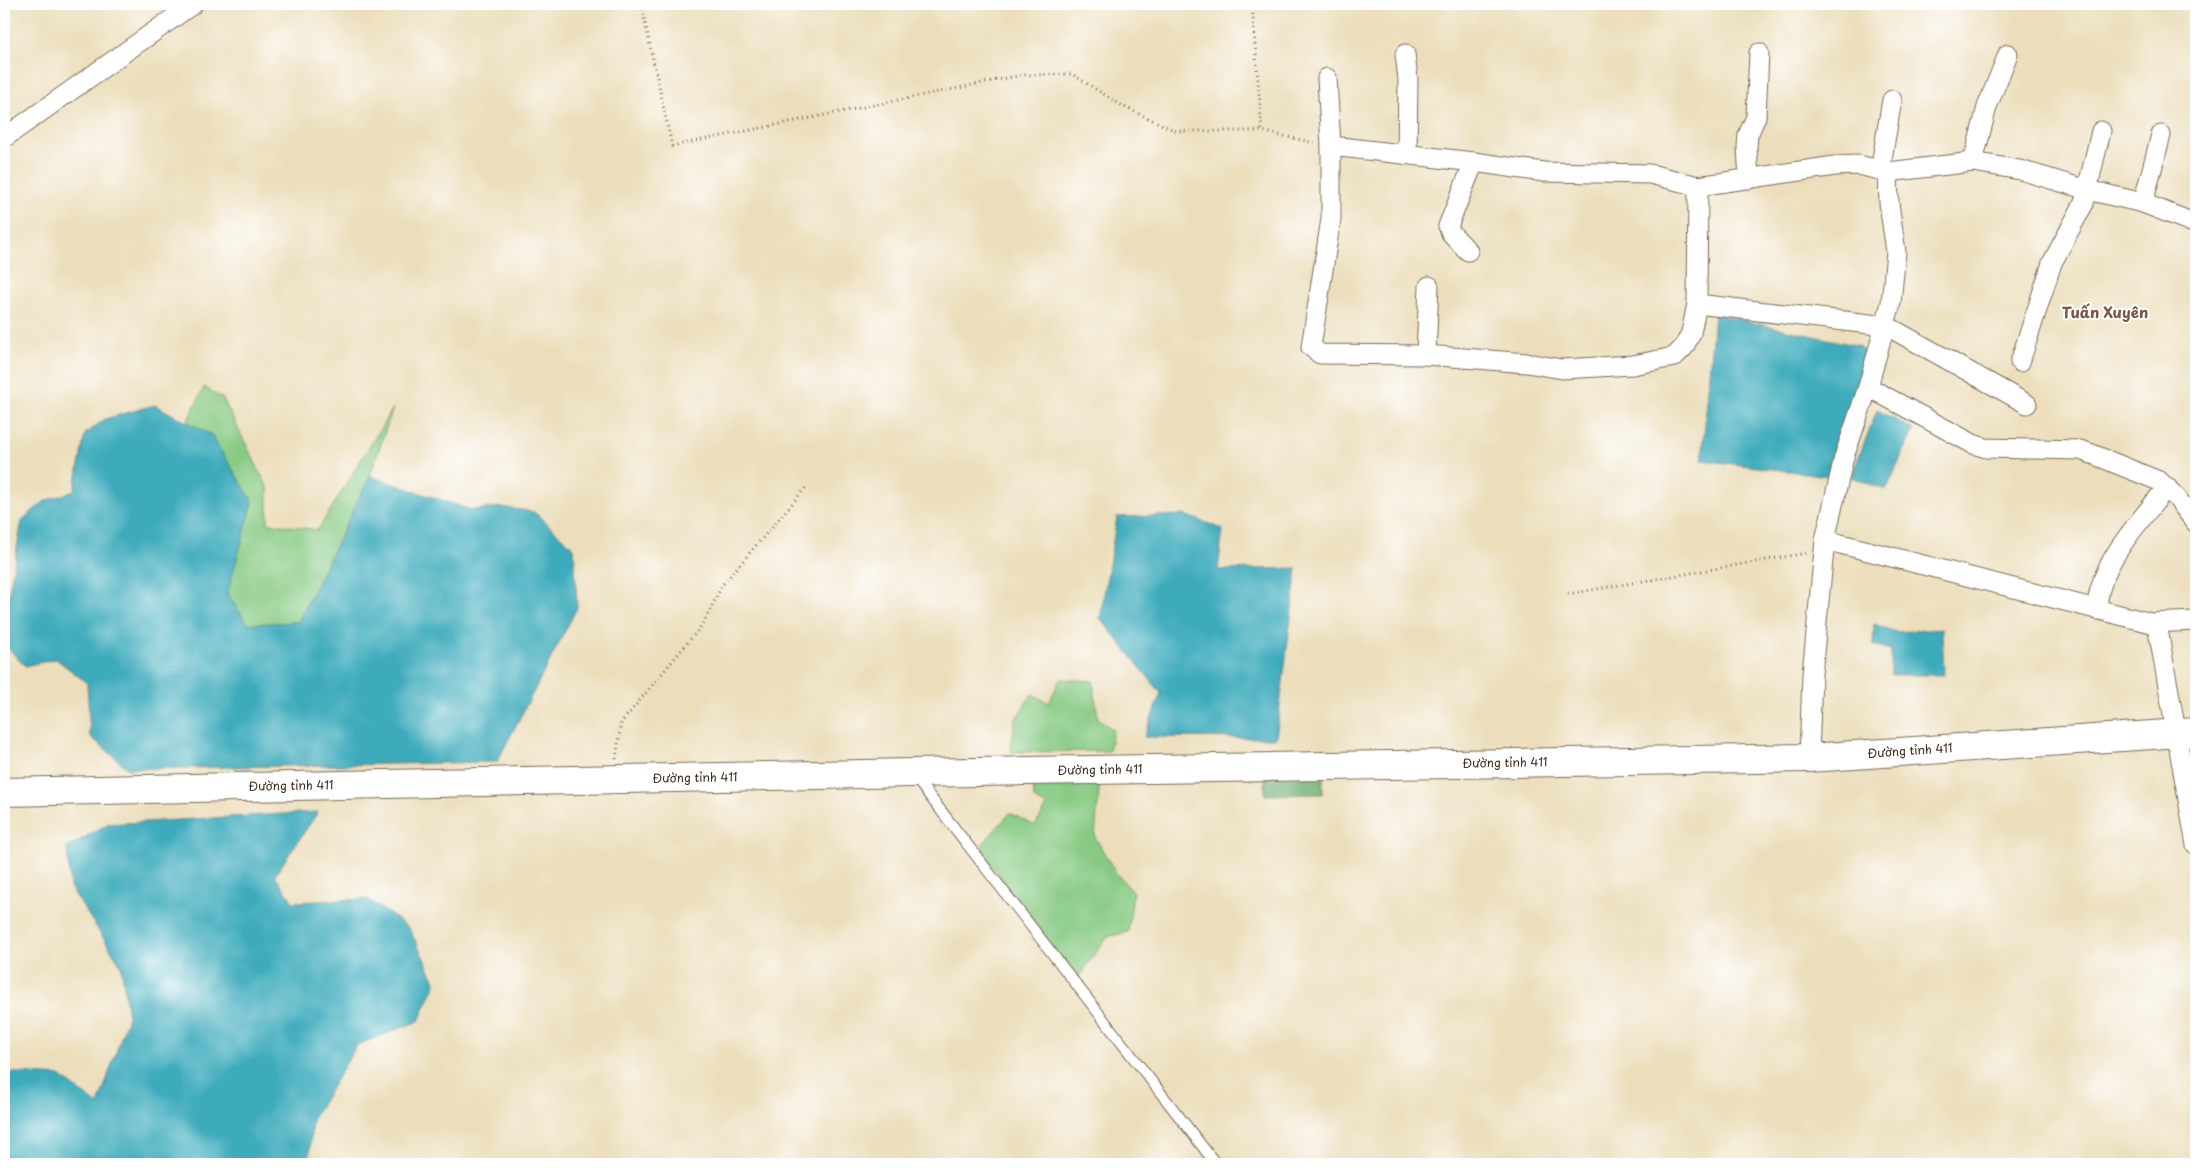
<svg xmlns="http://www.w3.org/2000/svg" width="2200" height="1168" viewBox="0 0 2200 1168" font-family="'Playpen Sans',sans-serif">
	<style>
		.green { fill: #87ca83; stroke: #617a50 }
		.forest { fill: #6dae71; stroke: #546c48 }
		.water { fill: #3eabbc; stroke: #3c6a6d }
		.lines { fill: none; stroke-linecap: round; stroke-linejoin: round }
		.service-casing { stroke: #796955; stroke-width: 12 }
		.minor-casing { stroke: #796955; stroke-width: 21 }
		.secondary-casing { stroke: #796955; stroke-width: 30 }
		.path { stroke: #796955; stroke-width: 3; stroke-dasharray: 1 4; stroke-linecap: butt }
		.service { stroke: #fff; stroke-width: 10 }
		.minor { stroke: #fff; stroke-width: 19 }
		.secondary { stroke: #fff; stroke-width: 28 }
		.labels { text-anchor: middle; stroke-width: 4; stroke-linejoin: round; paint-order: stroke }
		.street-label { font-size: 12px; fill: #3b2a1e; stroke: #fff }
		.quarter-label { font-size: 15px; font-weight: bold; fill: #7b5540; stroke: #fff }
	</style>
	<rect width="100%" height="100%" fill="#fff"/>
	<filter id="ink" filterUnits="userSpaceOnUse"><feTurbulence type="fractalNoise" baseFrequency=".02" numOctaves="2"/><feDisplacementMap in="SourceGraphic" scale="10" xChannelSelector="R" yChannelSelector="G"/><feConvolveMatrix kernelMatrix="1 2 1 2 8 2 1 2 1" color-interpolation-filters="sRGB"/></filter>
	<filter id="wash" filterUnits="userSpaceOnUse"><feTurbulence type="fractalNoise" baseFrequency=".0096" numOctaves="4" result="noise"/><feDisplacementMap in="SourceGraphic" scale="20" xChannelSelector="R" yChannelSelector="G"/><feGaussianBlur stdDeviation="1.12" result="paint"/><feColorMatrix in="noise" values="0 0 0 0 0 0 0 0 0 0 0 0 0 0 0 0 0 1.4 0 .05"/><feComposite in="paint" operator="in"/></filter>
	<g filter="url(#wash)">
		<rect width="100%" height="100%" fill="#ecdebb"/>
		<g class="green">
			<path d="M204 387 223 399 268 488V523L318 530 393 408 370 476 298 622 248 624 227 594 253 502 211 435 187 422Z"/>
			<path d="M1060 679 1093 681 1098 718 1113 730 1109 751 1011 752 1015 720 1032 694 1049 703Z"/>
			<path d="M1100 780 1095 837 1116 873 1133 892 1128 932 1107 937 1077 979 979 848 1010 813 1035 826 1047 806 1034 799 1033 784Z"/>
		</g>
		<path class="forest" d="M1323 776V794L1265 795V777Z"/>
		<g class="water">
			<path d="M1714 314 1859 346 1869 356 1828 476 1702 460Z"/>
			<path d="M155 405 211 435 253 502 227 594 248 624 298 622 370 476 471 510 501 507 534 512 574 548 577 608 497 762 128 769 90 736 87 683 56 659 25 666 4 644V620L22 520 45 501 74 491 85 434 105 419Z"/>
			<path d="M1877 410 1914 430 1886 490 1851 477Z"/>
			<path d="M1185 515 1223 529 1218 570 1297 568 1276 738 1144 737 1161 693 1100 618 1117 517Z"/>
			<path d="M1874 624 1896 632 1942 629 1944 675H1891V650L1873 645Z"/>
			<path d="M318 812 275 875 293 902 368 899 409 928 436 983 419 1021 357 1045 312 1120 309 1164H4V1072L60 1076 98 1105 128 1017 121 965 70 887 67 848 107 824Z"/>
		</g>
	</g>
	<g filter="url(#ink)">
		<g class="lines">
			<g class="service-casing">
				<path id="service" d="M914 776 1216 1164"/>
			</g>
			<g class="minor-casing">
				<g id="minor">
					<path d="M1405 54 1408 79 1407 154"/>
					<path d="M1327 78 1331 146V219L1311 347 1320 354 1426 355 1527 363 1562 369 1633 365 1674 357 1684 347 1691 333 1697 304 1698 186"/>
					<path d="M4 138 193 4"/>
					<path d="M1331 146 1474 162 1544 172 1650 174 1698 186 1835 166 1858 165 1888 172"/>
					<path d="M1973 162 1987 107 2008 54"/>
					<path d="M1880 171 1892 100"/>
					<path d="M1749 179 1747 147 1748 135 1756 117 1759 53"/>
					<path d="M2143 203 2161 135"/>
					<path d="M1468 251 1451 233 1448 226 1474 162"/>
					<path d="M1697 304 1887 326 2027 404"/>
					<path d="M1426 355 1429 286"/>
					<path d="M2020 362 2052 263 2084 203 2101 131"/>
					<path d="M1868 387 1973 444 1986 448 2080 450 2092 454 2159 481 2176 497 2196 523"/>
					<path d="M1825 540 2151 623 2196 621"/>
					<path d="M2097 610C2098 563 2140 522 2167 487"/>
					<path d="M2157 624 2196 845"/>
					<path d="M1809 758 1812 674 1825 540 1844 457 1868 387 1891 303 1896 252 1889 203 1888 172 1973 162 2020 170 2088 190 2143 203 2196 224"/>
				</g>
			</g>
			<g class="secondary-casing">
				<path id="secondary" d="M4 792 912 773 1809 758 2196 732"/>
			</g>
			<g class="path">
				<path d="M641 4 672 146 1022 75 1072 74 1124 107 1176 131H1262L1314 143"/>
				<path d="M1252 4 1262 131"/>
				<path d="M1568 594 1807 553"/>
				<path d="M616 759 621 723 703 624 723 584 808 485"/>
			</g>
			<use href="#service" class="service"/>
			<use href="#minor" class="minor"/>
			<use href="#secondary" class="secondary"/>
		</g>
	</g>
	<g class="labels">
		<g class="street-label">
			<text transform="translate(1910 751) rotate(-4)" y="4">Đường tỉnh 411</text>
			<text transform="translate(1505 763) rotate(-1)" y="4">Đường tỉnh 411</text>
			<text transform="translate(1100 770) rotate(-1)" y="4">Đường tỉnh 411</text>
			<text transform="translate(695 778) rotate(-1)" y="4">Đường tỉnh 411</text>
			<text transform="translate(291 786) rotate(-1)" y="4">Đường tỉnh 411</text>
		</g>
		<g class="quarter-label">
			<text x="2105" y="318">Tuấn Xuyên</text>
		</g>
	</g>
	<rect width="2200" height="1168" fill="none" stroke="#fff" stroke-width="20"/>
</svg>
